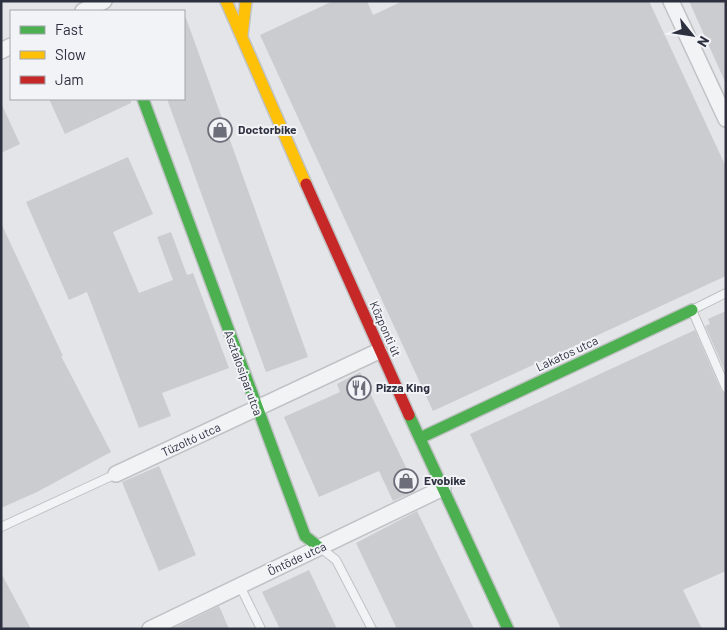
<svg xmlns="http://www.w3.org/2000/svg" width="727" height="630" viewBox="0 0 727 630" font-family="Barlow,sans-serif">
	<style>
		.building { fill: #cbccd0 }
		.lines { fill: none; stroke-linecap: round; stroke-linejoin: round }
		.lane-casing { stroke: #c0c2c4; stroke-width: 10 }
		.street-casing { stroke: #c0c2c4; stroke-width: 18 }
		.fast-casing { stroke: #c0c2c4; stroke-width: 14 }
		.slow-casing { stroke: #c0c2c4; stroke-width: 14 }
		.jam-casing { stroke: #c0c2c4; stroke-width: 14 }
		.lane { stroke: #f2f3f5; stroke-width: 8 }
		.street { stroke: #f2f3f5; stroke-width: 15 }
		.fast { stroke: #4caf50; stroke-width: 11 }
		.slow { stroke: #ffc107; stroke-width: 11 }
		.jam { stroke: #c62828; stroke-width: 11 }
		.labels { text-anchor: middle; stroke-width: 4; stroke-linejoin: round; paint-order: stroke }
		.poi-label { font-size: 12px; font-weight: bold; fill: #2c303f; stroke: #f2f3f7; text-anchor: start }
		.street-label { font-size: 12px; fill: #2c303f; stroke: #f2f3f7 }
	</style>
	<rect width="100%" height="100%" fill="#e3e5e8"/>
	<g class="building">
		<path d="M333 1H367L373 15 403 1H649L726 167V276L433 411 260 35Z"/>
		<path d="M689 1H726V84Z"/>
		<path d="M186 18 308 357 266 372 167 99H184V19Z"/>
		<path d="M49 99H131V103L65 134Z"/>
		<path d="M1 103 20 144 1 153Z"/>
		<path d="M128 157 153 214 113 232 139 293 173 280 157 237 171 232 187 275 193 273 229 368 162 393 171 416 139 428 87 292 69 300 26 202Z"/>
		<path d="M1 223 63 356H61L111 452 37 492 1 508Z"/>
		<path d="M726 311V373L705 326 710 324 708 319Z"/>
		<path d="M695 330 721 390 726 394V571L683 590 702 629H561L470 434Z"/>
		<path d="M360 372 415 486 407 490 409 494 393 501 379 471 319 497 284 417 340 392 337 384Z"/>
		<path d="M159 466 196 555 159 571 122 482Z"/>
		<path d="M417 511 474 629H397L356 543Z"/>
		<path d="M309 570 337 629H280L262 592Z"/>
		<path d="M1 573 31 629H1Z"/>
		<path d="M219 606 229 629H172Z"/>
	</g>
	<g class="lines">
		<g class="lane-casing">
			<g id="lane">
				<path d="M726 293 692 310 726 388"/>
				<path d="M1 527 116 474"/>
				<path d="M322 549 336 560 372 629"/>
				<path d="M240 586 261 629"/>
			</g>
		</g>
		<g class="street-casing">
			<g id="street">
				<path d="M671 1 726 119"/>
				<path d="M83 11 104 1"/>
				<path d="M1 51 11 46"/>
				<path d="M116 474 379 351"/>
				<path d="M150 629 443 488"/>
			</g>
		</g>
		<g class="fast-casing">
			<g id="fast">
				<path d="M143 99 305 536 320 548"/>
				<path d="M409 415 508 629"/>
				<path d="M420 438 692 310"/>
			</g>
		</g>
		<g class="slow-casing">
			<g id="slow">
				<path d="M226 1 306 184"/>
				<path d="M242 35 246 1"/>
			</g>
		</g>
		<g class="jam-casing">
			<path id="jam" d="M306 184 409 415"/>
		</g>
		<use href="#lane" class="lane"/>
		<use href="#street" class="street"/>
		<use href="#fast" class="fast"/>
		<use href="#slow" class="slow"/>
		<use href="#jam" class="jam"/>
	</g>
	<defs>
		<g id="shop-ring" transform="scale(1.25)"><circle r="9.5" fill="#f2f3f7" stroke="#6c6f7a" stroke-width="1.5"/><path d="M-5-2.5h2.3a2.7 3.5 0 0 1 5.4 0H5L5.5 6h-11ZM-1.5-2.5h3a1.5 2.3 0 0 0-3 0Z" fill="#6c6f7a"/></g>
		<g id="restaurant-ring" transform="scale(1.25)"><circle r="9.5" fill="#f2f3f7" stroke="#6c6f7a" stroke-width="1.5"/><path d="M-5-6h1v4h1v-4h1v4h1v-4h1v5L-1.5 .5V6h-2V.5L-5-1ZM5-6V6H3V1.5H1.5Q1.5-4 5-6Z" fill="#6c6f7a"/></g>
	</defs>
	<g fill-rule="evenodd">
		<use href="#shop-ring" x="220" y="130"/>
		<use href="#restaurant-ring" x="359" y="388"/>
		<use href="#shop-ring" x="406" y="481"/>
	</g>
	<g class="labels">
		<g class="poi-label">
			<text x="238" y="134">Doctorbike</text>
			<text x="376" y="392">Pizza King</text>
			<text x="424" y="485">Evobike</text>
		</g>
		<g class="street-label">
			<text transform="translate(385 329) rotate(66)" y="4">Központi út</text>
			<text transform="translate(567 354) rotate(-25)" y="4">Lakatos utca</text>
			<text transform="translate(243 373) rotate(70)" y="4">Asztalosipar utca</text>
			<text transform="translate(191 440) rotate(-25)" y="4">Tűzoltó utca</text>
			<text transform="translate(297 559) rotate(-25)" y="4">Öntöde utca</text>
		</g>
	</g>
	<rect width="727" height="630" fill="none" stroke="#2c303f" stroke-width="5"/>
	<rect x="10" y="10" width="175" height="90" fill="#f2f3f7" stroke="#a3a5ad"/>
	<rect x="20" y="26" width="25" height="8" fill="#4caf50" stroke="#a3a5ad"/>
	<text x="55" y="35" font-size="15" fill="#2c303f">Fast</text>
	<rect x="20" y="51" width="25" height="8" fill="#ffc107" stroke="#a3a5ad"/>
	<text x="55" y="60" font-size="15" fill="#2c303f">Slow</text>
	<rect x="20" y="76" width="25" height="8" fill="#c62828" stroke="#a3a5ad"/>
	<text x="55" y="85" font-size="15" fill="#2c303f">Jam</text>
	<g transform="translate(692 35) rotate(120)" stroke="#f2f3f7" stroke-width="4" paint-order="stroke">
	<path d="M0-4L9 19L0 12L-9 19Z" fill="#2c303f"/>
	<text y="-8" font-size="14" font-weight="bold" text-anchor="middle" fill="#2c303f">N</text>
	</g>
</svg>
